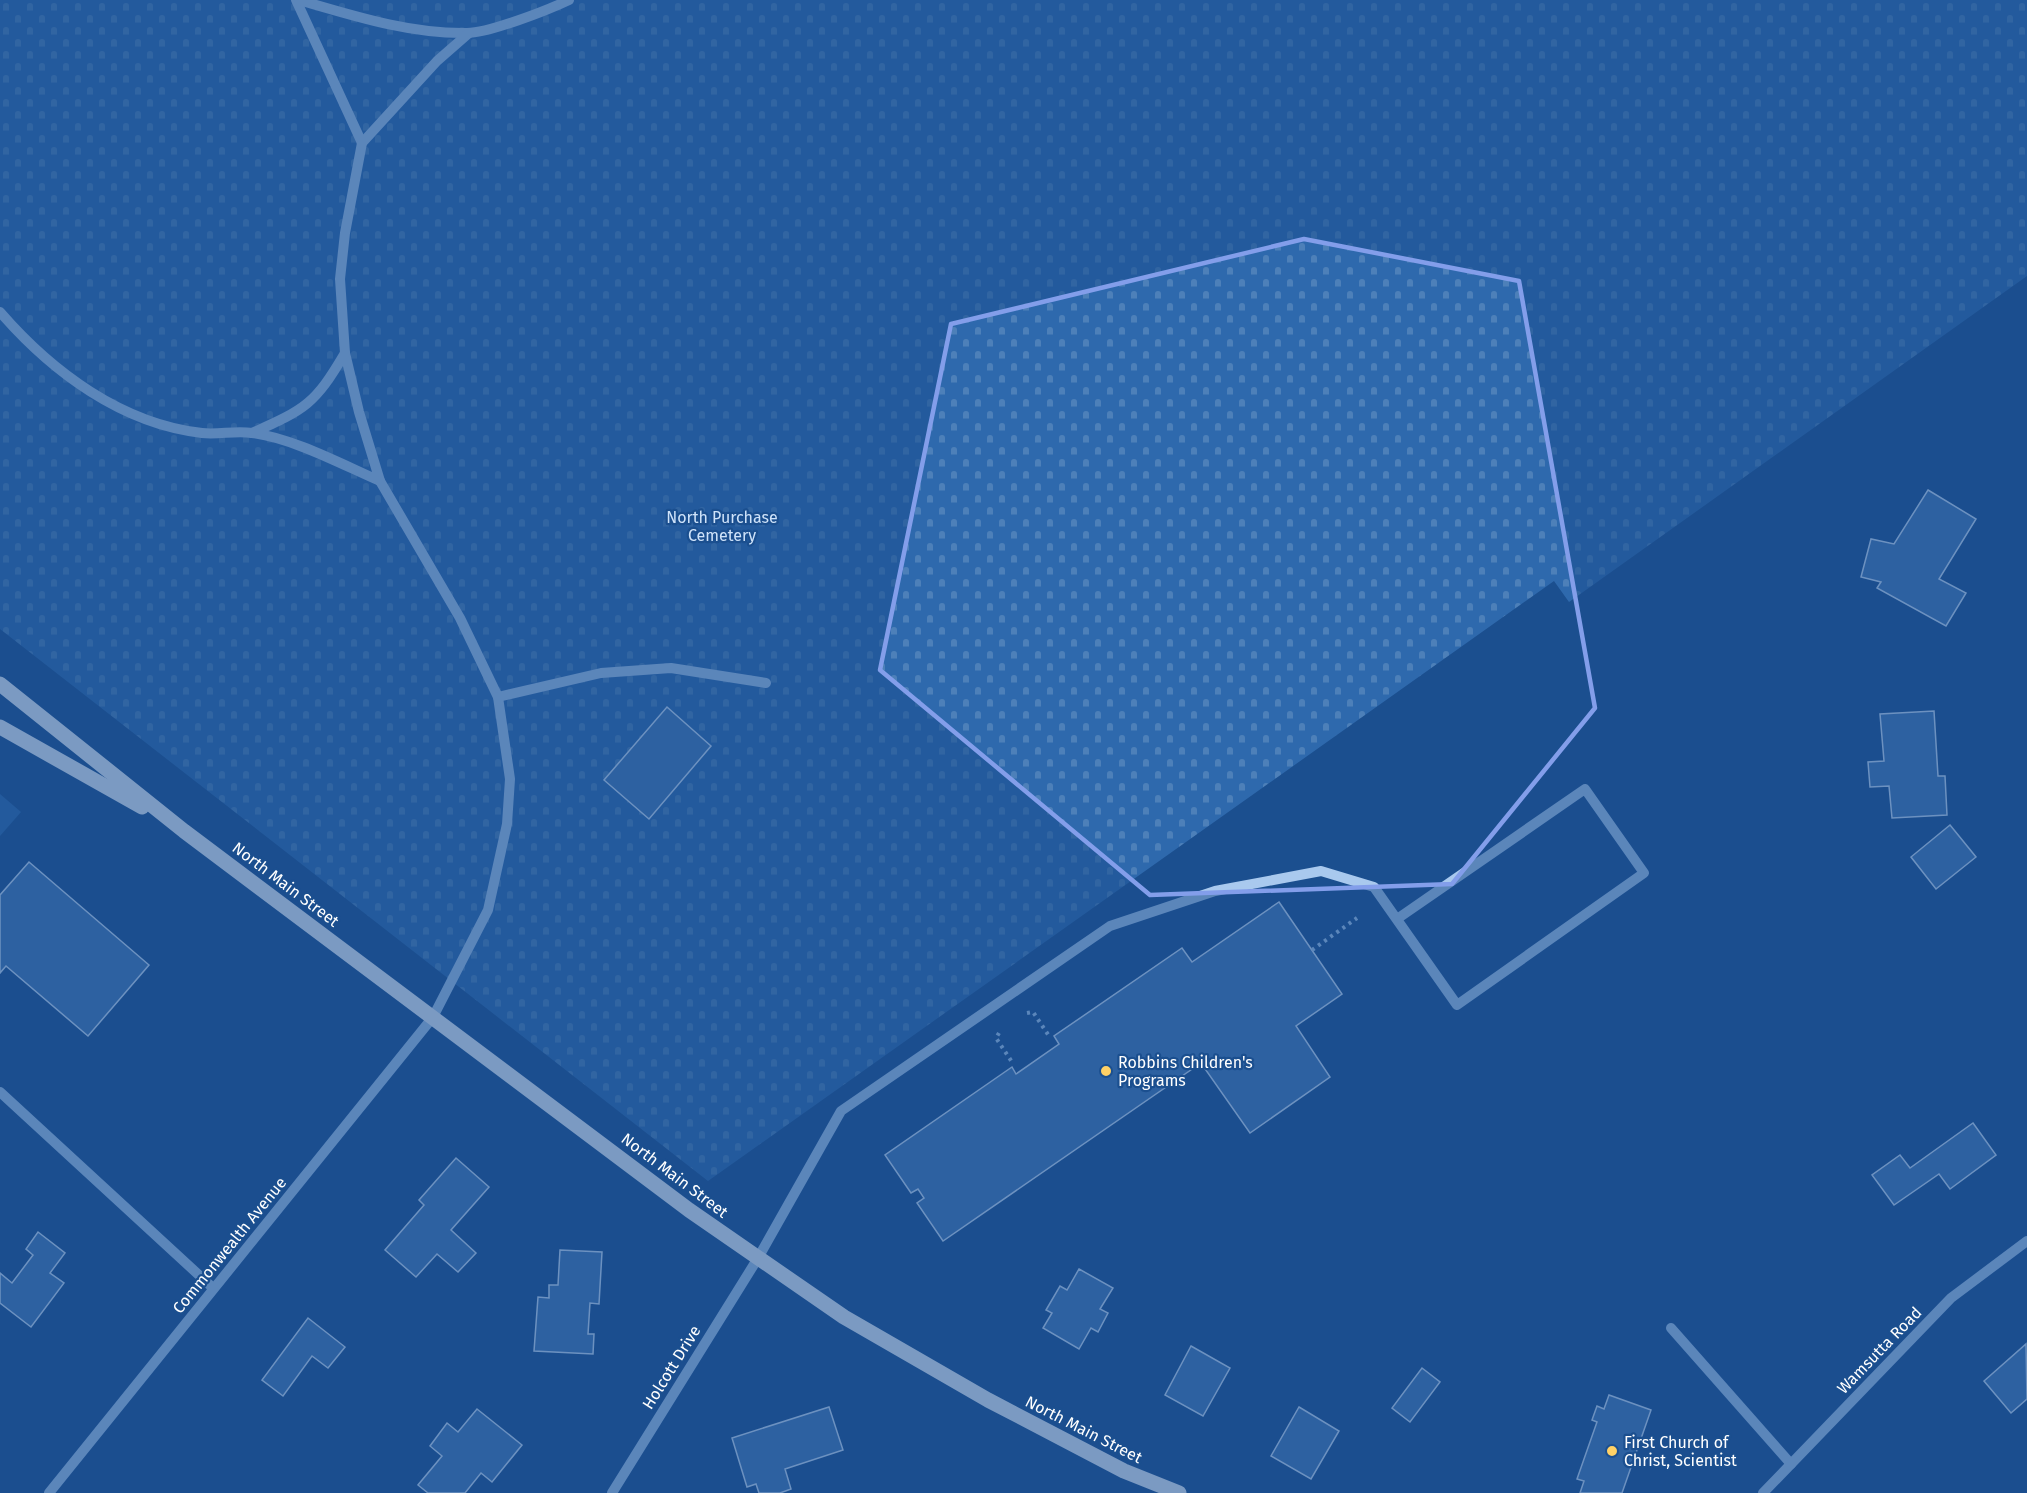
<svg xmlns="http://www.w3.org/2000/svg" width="2027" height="1493" viewBox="0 0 2027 1493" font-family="'Fira Sans',sans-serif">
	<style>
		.cemetery { fill: url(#cemetery-stones) }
		.park { fill: #2e69ad }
		.building { fill: #4478b7; stroke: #cfe3fa; stroke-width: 1.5 }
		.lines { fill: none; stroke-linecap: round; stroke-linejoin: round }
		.path { stroke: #a9c9ee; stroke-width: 4; stroke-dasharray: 3 4.5; stroke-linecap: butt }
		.minor { stroke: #a9c9ee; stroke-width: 10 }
		.major { stroke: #f0f6ff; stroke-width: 15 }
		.marked { fill: none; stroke: #839eea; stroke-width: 4.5; stroke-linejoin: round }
		.poi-dot { fill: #ffd166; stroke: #1b4f8f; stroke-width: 2 }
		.labels { text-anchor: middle; stroke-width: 4.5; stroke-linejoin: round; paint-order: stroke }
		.park-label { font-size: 16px; fill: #cfe3fa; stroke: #1b4f8f }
		.street-label { font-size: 16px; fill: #fff; stroke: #1b4f8f }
		.poi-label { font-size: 16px; fill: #fff; stroke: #1b4f8f; text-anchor: start }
	</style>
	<defs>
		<pattern id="cemetery-stones" width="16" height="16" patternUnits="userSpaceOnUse" patternTransform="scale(1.5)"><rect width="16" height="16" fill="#2e69ad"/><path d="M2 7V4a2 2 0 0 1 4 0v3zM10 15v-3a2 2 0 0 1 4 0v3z" fill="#4d80b9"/></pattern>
	</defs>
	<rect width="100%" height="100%" fill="#1b4f8f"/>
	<path class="cemetery" d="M0 0H2027V276L1569 602 1554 581 708 1181 0 629Z"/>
	<path class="park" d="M0 794 21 812 0 836Z"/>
	<g class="building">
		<path d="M1928 490 1976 519 1939 579 1966 593 1946 626 1877 588 1881 582 1861 577 1871 539 1894 544Z"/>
		<path d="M667 707 711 746 649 819 604 780Z"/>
		<path d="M1934 711 1938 776H1945L1947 815 1892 818 1889 786 1870 787 1868 762 1884 761 1880 714Z"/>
		<path d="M1950 825 1976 857 1936 889 1911 857Z"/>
		<path d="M29 862 149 965 88 1036 6 966 0 973V895Z"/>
		<path d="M1279 902 1342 994 1296 1026 1330 1077 1250 1133 1201 1063 943 1241 917 1203 924 1198 918 1189 911 1193 885 1155 1012 1067 1016 1074 1059 1044 1054 1036 1182 948 1192 962Z"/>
		<path d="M1973 1123 1996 1155 1950 1189 1939 1174 1894 1205 1872 1175 1900 1155 1910 1168Z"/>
		<path d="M456 1158 489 1187 451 1230 476 1253 458 1272 437 1254 416 1277 385 1250 424 1205 419 1200Z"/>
		<path d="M38 1232 65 1253 50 1273 64 1283 31 1327 0 1303V1273L12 1283 33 1255 26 1249Z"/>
		<path d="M560 1250 602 1252 599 1304 590 1303 588 1334H594L593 1354 534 1351 538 1297 549 1298V1285H558Z"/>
		<path d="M1079 1269 1113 1288 1100 1309 1108 1313 1098 1332 1091 1328 1079 1349 1043 1328 1052 1313 1046 1310 1060 1286 1067 1290Z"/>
		<path d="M308 1318 345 1347 328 1368 312 1356 283 1396 262 1380Z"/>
		<path d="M2026 1344 2027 1399 2011 1413 1984 1381Z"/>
		<path d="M1191 1346 1230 1368 1203 1416 1165 1395Z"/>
		<path d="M1422 1368 1440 1382 1410 1422 1392 1408Z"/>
		<path d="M1609 1395 1651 1410 1622 1493H1580L1584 1481 1577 1479 1597 1422 1592 1420 1597 1406 1604 1409Z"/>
		<path d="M829 1407 843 1450 785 1469 791 1489 780 1493H759L756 1484 747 1487 732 1438Z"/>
		<path d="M1299 1407 1339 1431 1311 1479 1271 1456Z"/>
		<path d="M477 1409 522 1445 492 1482 481 1473 465 1493H428L418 1485 442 1456 430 1446 447 1423 458 1432Z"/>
	</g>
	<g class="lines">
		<g class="path">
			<path d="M1312 950 1357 918"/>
			<path d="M1027 1013 1033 1012 1049 1036"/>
			<path d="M999 1033 996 1038 1012 1062"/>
		</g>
		<g class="minor">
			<path d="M296 0 362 143"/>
			<path d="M299 0C354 16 410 34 467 33 489 33 548 10 569 0"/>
			<path d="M0 312C52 372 122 424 202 433 219 435 236 430 252 433 293 438 343 465 380 481L359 412 345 353 340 279 345 233 362 143 437 61 469 33"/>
			<path d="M252 433C306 409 315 404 345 353"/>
			<path d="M380 481 460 618 498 697"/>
			<path d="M0 1092 213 1288"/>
			<path d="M1671 1328 1791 1464"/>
			<path d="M49 1493 433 1017 488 910 507 824 510 779 498 697 601 673 671 668 766 683"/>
			<path d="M612 1493 758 1258 841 1111 1110 926 1215 891 1321 871 1374 887 1457 1005 1644 873 1585 789 1397 919"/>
			<path d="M1763 1493 1951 1298 2027 1241"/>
		</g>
		<g class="major">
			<path d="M0 684 184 831 689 1210 844 1317 988 1400 1124 1471 1179 1493"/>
			<path d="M0 727 142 807"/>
		</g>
	</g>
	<path d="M0 0H2027V1493H0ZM1304 239 1519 281 1595 708 1452 884 1150 895 880 670 951 324Z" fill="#1b4f8f" fill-opacity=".55" fill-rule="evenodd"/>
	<path class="marked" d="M1304 239 1519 281 1595 708 1452 884 1150 895 880 670 951 324Z"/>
	<g class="poi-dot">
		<circle cx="1106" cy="1071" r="6"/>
		<circle cx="1612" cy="1451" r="6"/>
	</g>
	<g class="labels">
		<g class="park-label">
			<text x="722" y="523">North Purchase<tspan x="722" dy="18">Cemetery</tspan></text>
		</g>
		<g class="street-label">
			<text transform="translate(286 884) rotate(37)" y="6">North Main Street</text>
			<text transform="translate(675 1175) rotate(37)" y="6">North Main Street</text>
			<text transform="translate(229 1245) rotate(-51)" y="6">Commonwealth Avenue</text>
			<text transform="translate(1879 1350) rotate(-46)" y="6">Wamsutta Road</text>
			<text transform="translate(671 1367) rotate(-58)" y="6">Holcott Drive</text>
			<text transform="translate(1084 1429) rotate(27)" y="6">North Main Street</text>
		</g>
		<g class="poi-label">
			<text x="1118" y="1068">Robbins Children's<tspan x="1118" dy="18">Programs</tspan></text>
			<text x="1624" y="1448">First Church of<tspan x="1624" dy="18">Christ, Scientist</tspan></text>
		</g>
	</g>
</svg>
